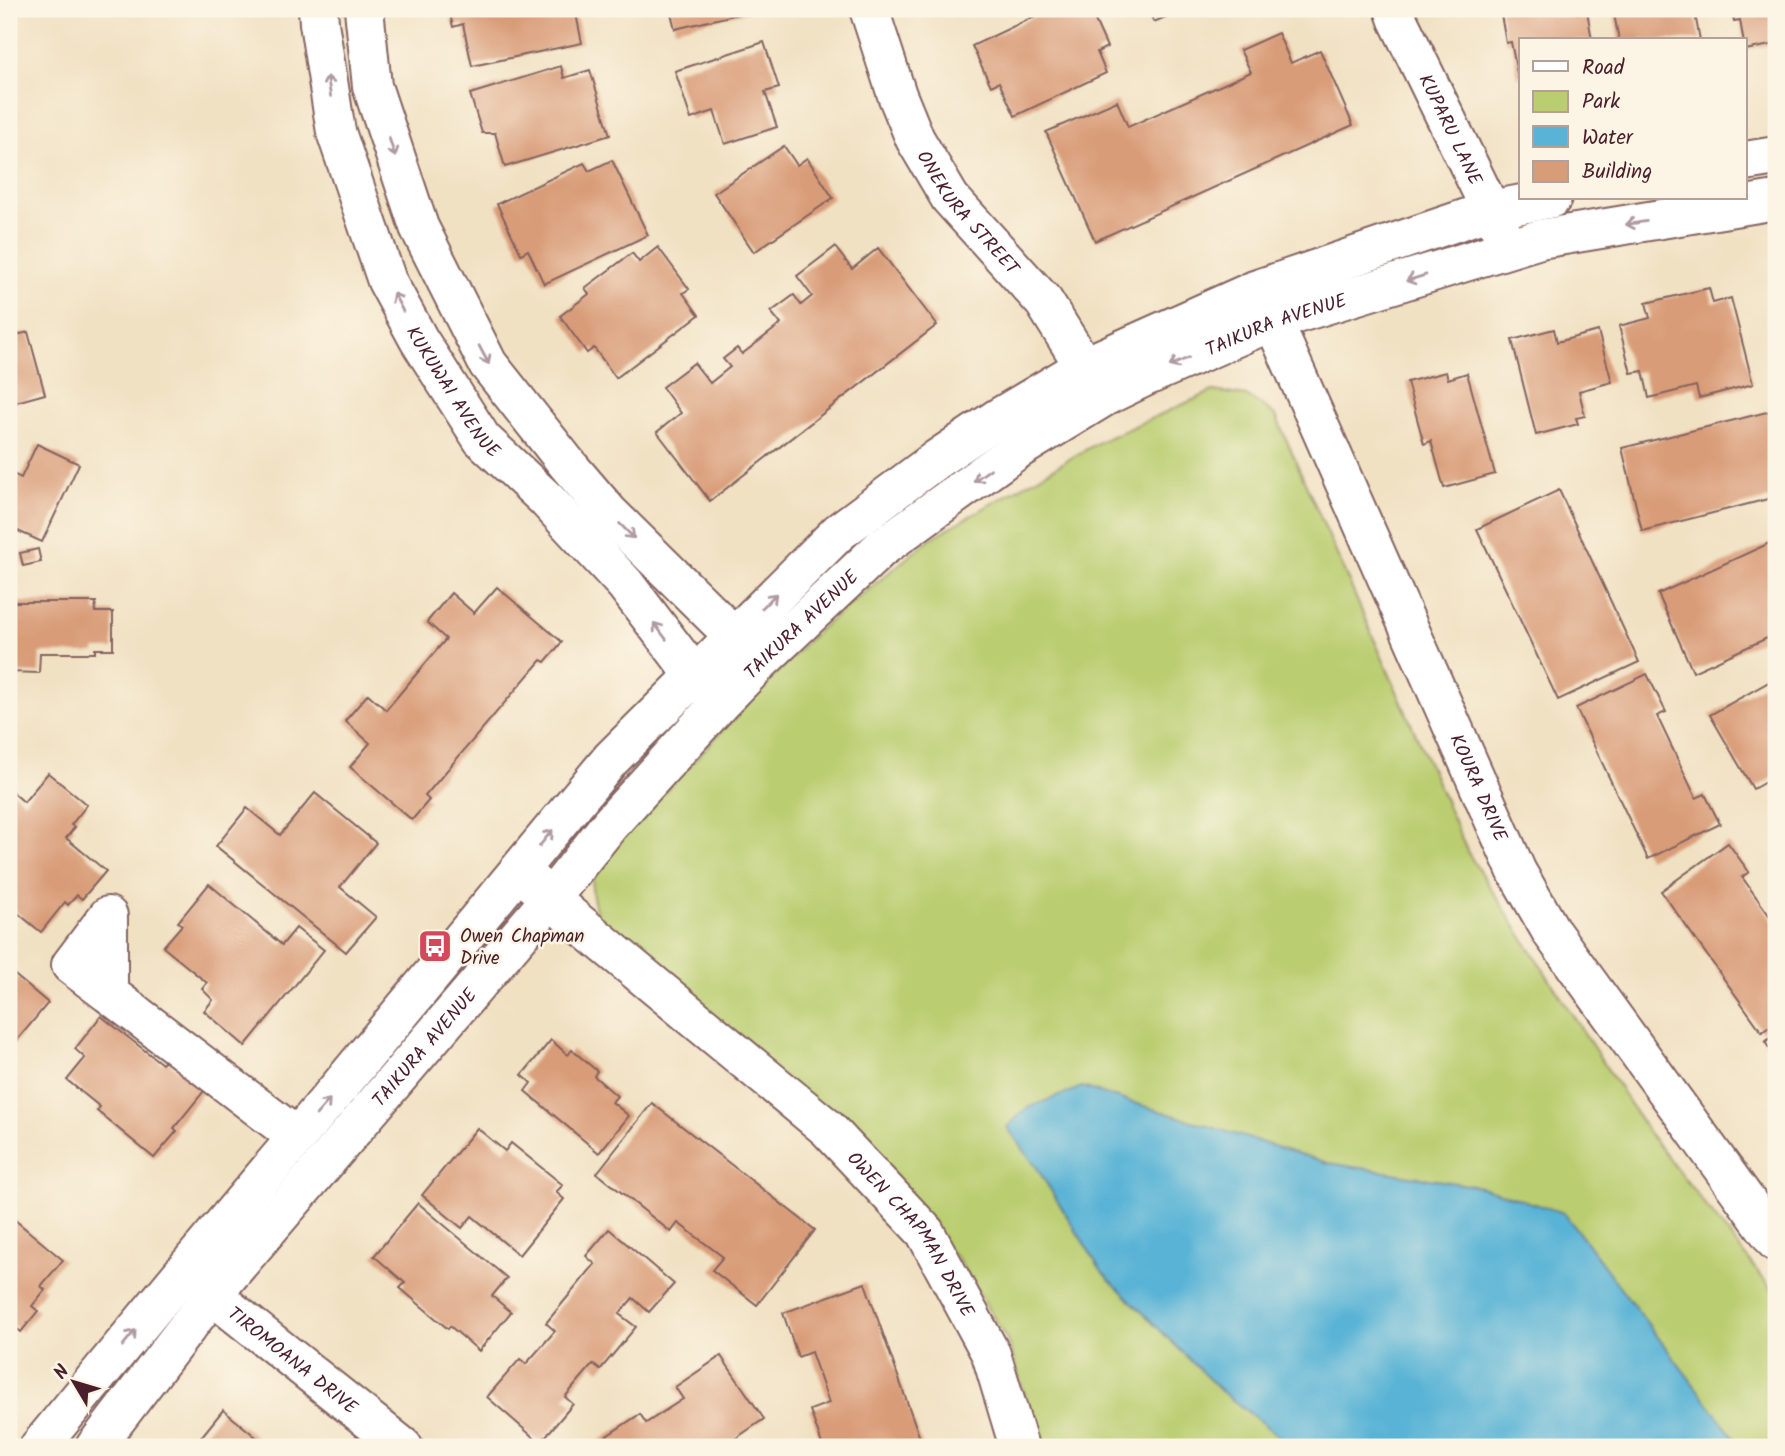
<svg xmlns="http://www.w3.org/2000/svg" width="1785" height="1456" viewBox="0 0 1785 1456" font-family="Kalam,sans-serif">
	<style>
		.green { fill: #bacd70; stroke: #82764e; stroke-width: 2 }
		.water { fill: #59b3d6; stroke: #526980; stroke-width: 2 }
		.building { fill: #d99c78 }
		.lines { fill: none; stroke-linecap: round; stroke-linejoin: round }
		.minor-casing { stroke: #846360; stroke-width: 42 }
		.minor { stroke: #fff; stroke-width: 38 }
		.oneway { stroke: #ae9aa0 }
		.labels { text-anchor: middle; stroke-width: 5; stroke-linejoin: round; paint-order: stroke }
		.street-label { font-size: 19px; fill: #4a1f2b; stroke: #fcf5e5 }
		.poi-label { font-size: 19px; fill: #4a1f2b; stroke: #fcf5e5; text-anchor: start }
	</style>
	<rect width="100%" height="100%" fill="#fcf5e5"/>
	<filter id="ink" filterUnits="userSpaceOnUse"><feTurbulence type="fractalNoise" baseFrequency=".0143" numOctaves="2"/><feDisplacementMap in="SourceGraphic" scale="14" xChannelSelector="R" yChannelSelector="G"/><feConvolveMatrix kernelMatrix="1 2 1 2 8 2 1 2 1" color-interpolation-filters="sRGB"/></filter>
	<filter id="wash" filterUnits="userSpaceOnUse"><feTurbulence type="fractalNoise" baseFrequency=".00686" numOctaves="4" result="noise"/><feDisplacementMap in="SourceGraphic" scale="28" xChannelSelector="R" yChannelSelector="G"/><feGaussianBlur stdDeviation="1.57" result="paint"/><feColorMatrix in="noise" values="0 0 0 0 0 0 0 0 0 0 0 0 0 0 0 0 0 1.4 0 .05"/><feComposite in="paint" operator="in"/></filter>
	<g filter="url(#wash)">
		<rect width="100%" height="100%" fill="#f1e1c3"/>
		<path class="green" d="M1213 391 1246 396 1265 407 1276 416 1468 853 1648 1132 1776 1295V1447H1042L1007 1340 958 1259 598 917C591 894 589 884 599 861L813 635 930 539 1101 441Z"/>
		<path class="water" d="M1082 1087 1328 1163 1481 1187 1564 1213 1741 1447H1299L1281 1438 1221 1391 1102 1272 1035 1165 1007 1127 1027 1108Z"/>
		<g id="blocks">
			<g class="building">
				<path d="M449 9H575L582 43 472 66 463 24 453 27Z"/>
				<path d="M670 9H755V10L675 29Z"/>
				<path d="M1050 9H1058L1061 16 1076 9H1090L1107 47 1097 52 1106 73 1015 116 999 82 991 86 972 46Z"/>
				<path d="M1147 9H1184L1154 22Z"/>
				<path d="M1500 9H1578V13L1587 11 1592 40H1521V78H1518L1511 42 1506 43Z"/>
				<path d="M1613 9H1694L1700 40H1619Z"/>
				<path d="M1732 9H1776V33H1775L1776 44 1745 50 1740 20 1734 21Z"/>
				<path d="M1278 33 1291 63 1320 50 1353 125 1095 241 1046 132 1117 101 1128 127 1251 72 1240 50Z"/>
				<path d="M764 42 779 88 765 92 777 127 725 144 714 111 691 119 675 71Z"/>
				<path d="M561 66 564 78 590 70 610 135 505 167 495 133H482L470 94Z"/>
				<path d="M784 146 797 165 807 158 833 198 754 252 714 193Z"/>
				<path d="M612 160 648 235 544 284 528 250 521 254 497 204 584 163 589 171Z"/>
				<path d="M658 247 689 289 683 293 699 315 616 378 594 348 587 353 560 316 589 294 585 288 632 253 639 262Z"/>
				<path d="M835 247 852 269 878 248 937 325 710 501 657 432 681 413 662 387 694 363 710 383 730 367 723 359 737 348 742 354 781 324 771 312 794 295 801 305 812 296 797 276Z"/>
				<path d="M1709 288 1713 303 1731 298 1753 384 1699 398 1696 386 1649 398 1643 371 1631 373 1619 326 1650 318 1646 303Z"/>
				<path d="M1554 329 1557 342 1598 331 1612 382 1579 391 1585 416 1576 418 1578 424 1536 435 1512 340Z"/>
				<path d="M28 332 45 394 9 404V337Z"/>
				<path d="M1446 372 1448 379 1467 373 1495 474 1444 488 1431 441 1424 444 1407 382Z"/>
				<path d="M1771 411 1776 433V497L1642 531 1622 448Z"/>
				<path d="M37 444 79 464 42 542 9 527V472L21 478Z"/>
				<path d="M1559 490 1639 662 1558 700 1477 529Z"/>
				<path d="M1776 540V634L1693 672 1658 594Z"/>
				<path d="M38 549 41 562 23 566 20 553Z"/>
				<path d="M497 587 562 642 545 662 541 660 425 796 429 800 412 820 350 767 370 743 345 721 368 694 386 710 446 639 427 622 451 593 474 613Z"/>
				<path d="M9 602H96L95 612H113V649H95V653H40L39 673 9 672Z"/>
				<path d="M1647 674 1666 712 1657 716 1696 798 1705 794 1720 824 1648 859 1576 708Z"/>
				<path d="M1776 678V776L1753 789 1710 715Z"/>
				<path d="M48 773 87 805 71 825 75 827 66 838 106 871 82 899 77 895 68 905 65 902 41 932 9 906V789L24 802Z"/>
				<path d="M315 793 376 843 340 887 376 917 346 952 216 846 247 808 280 835Z"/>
				<path d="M1728 843 1749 872 1742 877 1776 925V1022L1762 1032 1661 891Z"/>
				<path d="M209 884 282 945 296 928 324 950 245 1046 204 1011 213 1000 202 989 207 983 163 947 182 925 178 922Z"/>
				<path d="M10 971 48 1003 9 1050V973Z"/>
				<path d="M101 1016 162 1064 166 1060 204 1091 174 1128 177 1131 154 1158 97 1111 100 1107 67 1080 85 1058 75 1049Z"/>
				<path d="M1776 1034V1058L1765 1042Z"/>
				<path d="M551 1040 568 1055 572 1050 597 1071 594 1076 617 1096 612 1102 629 1116 599 1153 525 1091 531 1083 522 1075Z"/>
				<path d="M652 1103 815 1230 757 1305 712 1270 723 1257 678 1223 671 1232 597 1173Z"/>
				<path d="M477 1128 505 1151 511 1143 563 1185 556 1192 564 1199 519 1255 472 1216 462 1228 422 1195Z"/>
				<path d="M418 1203 507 1278 492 1296 511 1312 479 1351 450 1326 448 1329 400 1288 405 1283 374 1256Z"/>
				<path d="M9 1215 63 1260 41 1286 45 1290 32 1306 38 1311 21 1332 9 1322Z"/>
				<path d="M609 1229 674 1284 649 1312 633 1298 619 1314 636 1327 600 1370 593 1364 565 1397 573 1404 540 1443 487 1397 520 1359 526 1364 555 1331 546 1323 595 1264 586 1256Z"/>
				<path d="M865 1283 923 1447H823L810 1410 829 1403 811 1352 798 1357 783 1313Z"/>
				<path d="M721 1356 764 1419 723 1447H716L714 1443 708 1447H590L640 1414 646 1423 683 1399 675 1387Z"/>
				<path d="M223 1410 262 1442 258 1447H193Z"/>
			</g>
		</g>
	</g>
	<g filter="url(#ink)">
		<use href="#blocks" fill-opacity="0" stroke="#846360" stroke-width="2"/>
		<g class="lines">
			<g class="minor-casing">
				<g id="minor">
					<path id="s1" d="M318 9 319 23 336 132 387 281 419 340 482 439 546 499 625 584 695 676 712 693"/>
					<path d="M364 9 372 86 419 227 488 364 568 465 609 513 751 653"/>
					<path id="s2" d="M869 9 897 95 915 139 950 198 1044 302 1097 387"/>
					<path id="s3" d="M1394 9 1398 20 1501 231"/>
					<path d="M1745 161 1776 156"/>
					<path id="s4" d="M1261 300 1273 321 1517 872 1552 933 1776 1242"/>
					<path id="s5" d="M531 881 569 915 827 1128 925 1232 991 1354 1019 1447"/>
					<path d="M108 993 71 965 108 916V993L297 1137"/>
					<path id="s6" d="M193 1277 212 1295 403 1447"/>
					<path d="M39 1447 185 1270 340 1086 611 759 839 532 937 459 998 418 1085 366 1255 290 1491 210 1552 198"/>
					<path id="s7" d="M95 1447 212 1295 551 898 610 824 721 702 760 662 881 548 1017 450 1104 397 1147 376 1273 321 1540 239 1776 200"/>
				</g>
			</g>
			<use href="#minor" class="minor"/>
		</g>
		<defs><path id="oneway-shaft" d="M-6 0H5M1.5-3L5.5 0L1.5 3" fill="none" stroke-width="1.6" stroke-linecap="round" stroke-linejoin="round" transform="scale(1.75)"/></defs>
		<g class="oneway">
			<use href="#oneway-shaft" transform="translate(329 86) rotate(-99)"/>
			<use href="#oneway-shaft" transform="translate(392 147) rotate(72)"/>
			<use href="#oneway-shaft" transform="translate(1636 223) rotate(171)"/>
			<use href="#oneway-shaft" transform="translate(1416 278) rotate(163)"/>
			<use href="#oneway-shaft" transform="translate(398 302) rotate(-118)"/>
			<use href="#oneway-shaft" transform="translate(484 355) rotate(62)"/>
			<use href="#oneway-shaft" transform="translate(1179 362) rotate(156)"/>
			<use href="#oneway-shaft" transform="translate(982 475) rotate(144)"/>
			<use href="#oneway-shaft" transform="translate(627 531) rotate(45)"/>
			<use href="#oneway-shaft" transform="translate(769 601) rotate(-45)"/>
			<use href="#oneway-shaft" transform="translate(660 631) rotate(-127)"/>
			<use href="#oneway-shaft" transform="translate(546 838) rotate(-51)"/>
			<use href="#oneway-shaft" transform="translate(323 1107) rotate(-49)"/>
			<use href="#oneway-shaft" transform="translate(129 1338) rotate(-51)"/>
		</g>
	</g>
	<defs>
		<g id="bus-square" transform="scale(1.75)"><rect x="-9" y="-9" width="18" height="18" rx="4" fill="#d1495b" stroke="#fcf5e5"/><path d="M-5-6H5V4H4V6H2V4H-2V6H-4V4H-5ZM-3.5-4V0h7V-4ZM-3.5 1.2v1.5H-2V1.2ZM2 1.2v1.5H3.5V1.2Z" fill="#fff"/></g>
	</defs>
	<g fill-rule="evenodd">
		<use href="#bus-square" x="435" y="946"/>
	</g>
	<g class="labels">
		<g class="street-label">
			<text dy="7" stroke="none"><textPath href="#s3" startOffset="133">KUPARU LANE</textPath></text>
			<text dy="7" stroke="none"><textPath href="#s2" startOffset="229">ONEKURA STREET</textPath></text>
			<text dy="7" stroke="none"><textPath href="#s7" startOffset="1652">TAIKURA AVENUE</textPath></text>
			<text dy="7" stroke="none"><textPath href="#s1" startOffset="411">KUKUWAI AVENUE</textPath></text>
			<text dy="7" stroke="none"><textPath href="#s7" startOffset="1085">TAIKURA AVENUE</textPath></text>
			<text dy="7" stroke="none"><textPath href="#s4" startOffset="534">KOURA DRIVE</textPath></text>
			<text dy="7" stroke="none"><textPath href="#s7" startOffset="518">TAIKURA AVENUE</textPath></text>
			<text dy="7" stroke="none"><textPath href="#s5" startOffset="522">OWEN CHAPMAN DRIVE</textPath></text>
			<text dy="7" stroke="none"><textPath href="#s6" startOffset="130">TIROMOANA DRIVE</textPath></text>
		</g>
		<g class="poi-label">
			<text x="460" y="942">Owen Chapman<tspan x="460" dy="22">Drive</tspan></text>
		</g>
	</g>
	<rect width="1785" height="1456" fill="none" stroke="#fcf5e5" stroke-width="35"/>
	<rect x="1519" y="38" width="228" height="161" fill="#fcf5e5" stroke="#b59f9b" stroke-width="2"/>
	<rect x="1533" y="61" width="35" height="10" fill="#ffffff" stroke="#b59f9b" stroke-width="2"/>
	<text x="1582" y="74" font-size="21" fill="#4a1f2b">Road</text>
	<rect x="1533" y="91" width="35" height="21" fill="#bacd70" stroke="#b59f9b" stroke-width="2"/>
	<text x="1582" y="108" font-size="21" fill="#4a1f2b">Park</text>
	<rect x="1533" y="126" width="35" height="21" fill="#59b3d6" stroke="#b59f9b" stroke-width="2"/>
	<text x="1582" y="144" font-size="21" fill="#4a1f2b">Water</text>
	<rect x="1533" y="161" width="35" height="21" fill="#d99c78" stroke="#b59f9b" stroke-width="2"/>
	<text x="1582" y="178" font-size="21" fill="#4a1f2b">Building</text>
	<g transform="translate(74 1382) rotate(308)" stroke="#fcf5e5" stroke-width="5" paint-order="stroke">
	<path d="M0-5L12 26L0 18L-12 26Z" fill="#4a1f2b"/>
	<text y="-10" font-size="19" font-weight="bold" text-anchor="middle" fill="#4a1f2b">N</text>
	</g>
</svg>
